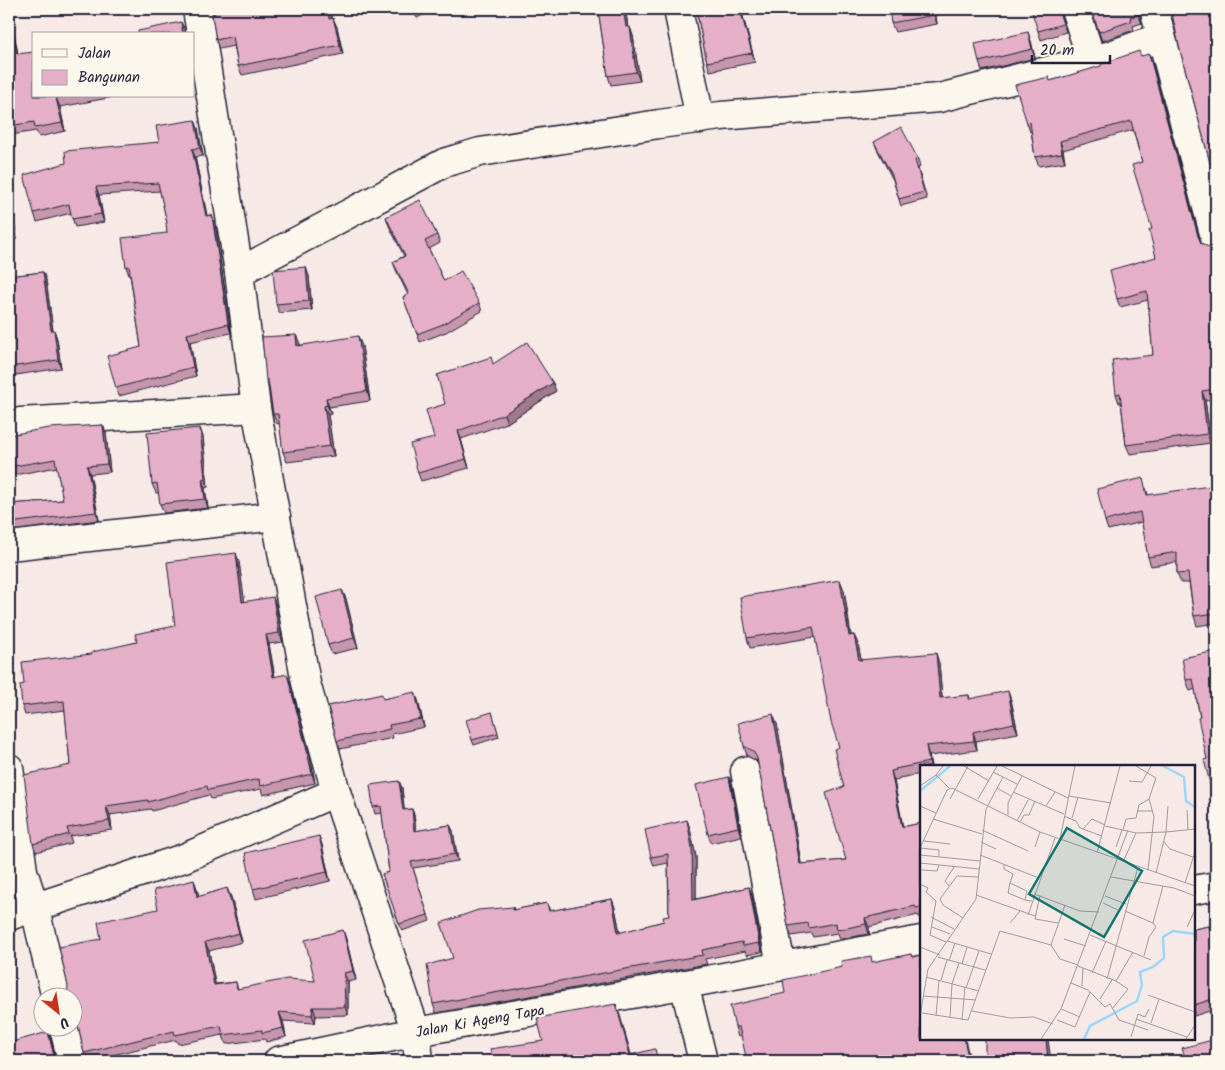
<svg xmlns="http://www.w3.org/2000/svg" width="1225" height="1070" viewBox="0 0 1225 1070" font-family="Kalam,sans-serif">
	<style>
		.lines { fill: none; stroke-linecap: round; stroke-linejoin: round }
		.minor-casing { stroke: #22223b; stroke-width: 31 }
		.minor { stroke: #fbf7ec; stroke-width: 28 }
		.wall { fill: #c596ac; stroke: #22223b }
		.shaded-wall { fill: #a07a8c; stroke: #22223b }
		.building { fill: #e5afc8; stroke: #22223b }
		.labels { text-anchor: middle; stroke-width: 4.5; stroke-linejoin: round; paint-order: stroke }
		.street-label { font-size: 15px; fill: #22223b; stroke: #fbf7ec }
		.inset-river { fill: none; stroke: #9bd7fc; stroke-width: 2.5 }
		.inset-road { fill: none; stroke: #a299a1; stroke-width: 1 }
		.view { fill: #0f766e; fill-opacity: 0.15; stroke: #0f766e; stroke-width: 2.5 }
		.inset-edge { fill: none; stroke: #22223b; stroke-width: 2.5 }
	</style>
	<rect width="100%" height="100%" fill="#f7e9e5"/>
	<filter id="ink" filterUnits="userSpaceOnUse"><feTurbulence type="fractalNoise" baseFrequency=".02" numOctaves="2"/><feDisplacementMap in="SourceGraphic" scale="10" xChannelSelector="R" yChannelSelector="G"/><feConvolveMatrix kernelMatrix="1 2 1 2 8 2 1 2 1" color-interpolation-filters="sRGB"/></filter>
	<g filter="url(#ink)">
		<g class="lines">
			<g class="minor-casing">
				<g id="minor">
					<path d="M197 9 239 272 256 408 306 683 336 792 416 1032 419 1061"/>
					<path d="M678 9 700 119"/>
					<path d="M1075 9 1092 61"/>
					<path d="M1154 9 1216 241"/>
					<path d="M239 272 444 163 480 152 659 124 721 116 939 98 1111 55 1161 37"/>
					<path d="M20 422 256 408"/>
					<path d="M9 546 276 516"/>
					<path d="M9 768 23 871 35 909 56 998"/>
					<path d="M745 771 781 966"/>
					<path d="M1194 890 1216 886"/>
					<path d="M9 916 184 858 336 792"/>
					<path d="M684 984 703 1061"/>
					<path d="M64 1028 72 1061"/>
					<path d="M278 1061 416 1032 649 991 921 940"/>
				</g>
			</g>
			<use href="#minor" class="minor"/>
		</g>
		<g class="wall">
			<path d="M9 9 18 54 34 96H119L60 107 65 131 39 137 36 131 11 135 9 130Z"/>
			<path d="M412 9H435L417 18Z"/>
			<path d="M598 9H624L626 13 628 27H630L633 36 640 81 611 85 608 76Z"/>
			<path d="M696 9H741L755 62 710 71 707 62Z"/>
			<path d="M935 9 937 24 895 32 891 23Z"/>
			<path d="M1091 9H1139L1142 23 1133 26 1134 30 1102 41Z"/>
			<path d="M1169 9H1216V67L1172 16Z"/>
			<path d="M1060 14 1066 32 1041 40 1038 31Z"/>
			<path d="M212 15 332 18 337 27 343 54 242 75 238 66 234 46 219 49 216 40Z"/>
			<path d="M1031 41 1035 58 982 71 979 62Z"/>
			<path d="M1141 56 1152 63 1199 239 1201 243 1208 247H1216V399L1205 400 1211 443 1130 454 1126 445 1121 402 1119 403 1116 394 1153 355 1148 300 1120 307 1117 299 1156 257 1142 162 1133 130 1063 150 1065 162 1039 166 1035 157 1031 131 1030 132 1027 123 1050 81Z"/>
			<path d="M198 128 203 156 195 157 207 216 212 215 215 224 231 333 190 342 196 376 119 396 116 388 141 347 130 275H129L126 267 167 233V223L160 191 99 195 104 222 75 227 71 213 37 222 34 213 66 163 159 142Z"/>
			<path d="M874 142 918 159 920 167 918 168 927 199 901 206 893 180 877 149Z"/>
			<path d="M9 212 13 216 17 239 9 240Z"/>
			<path d="M386 217 437 235 440 243 429 249 444 281 479 303 482 311 446 332 420 342 403 297 408 295 396 270 393 262 404 256 389 226Z"/>
			<path d="M43 272 46 280 53 330H54L57 339 61 368 10 376 9 374V276Z"/>
			<path d="M309 276 312 310 279 313 276 304Z"/>
			<path d="M296 335 300 345 362 346 370 401 329 407 331 414 328 415 334 456 287 462 283 452 280 423 277 424 273 414 269 389 266 380Z"/>
			<path d="M493 364 556 391 507 423 461 439 469 468 421 481 418 473 434 438 445 404Z"/>
			<path d="M103 425 106 433 110 472 90 474 99 520 9 531V504L63 500 57 467 9 476V435Z"/>
			<path d="M200 428 203 437 208 487 205 488 208 508 164 513 160 504 159 493H156L152 484Z"/>
			<path d="M1146 488 1148 495H1214L1215 507 1216 506V623L1197 626 1194 616 1189 583H1181L1177 574V562L1151 566 1148 557 1142 522 1108 530 1105 521Z"/>
			<path d="M239 562 244 602 276 606 283 642 269 644 275 677 290 683 310 756 315 783 263 795 261 789 211 799 209 795 152 811 151 809 110 815 112 830 70 836 72 843 36 852 33 844 70 765 65 710 25 715 22 706 24 684 92 654 137 642 175 626Z"/>
			<path d="M342 590 346 599 358 648 332 654 328 645Z"/>
			<path d="M844 590 851 635H854L858 644 861 660 939 663 942 698 969 695 970 699 1011 700 1018 733 976 741 977 750 929 756 931 766H921V774L899 778V780L894 781 903 827 921 823V917H919L918 915 869 927V934L840 939 838 933 813 937 811 933 791 936 788 926 758 763 757 761 747 756 744 746 777 724 801 864 846 860 844 787 839 747 815 637 750 648 747 638Z"/>
			<path d="M1216 651 1207 759 1195 689 1190 691 1186 680Z"/>
			<path d="M384 699 418 700 424 727 392 734 393 738 340 749 337 741Z"/>
			<path d="M492 712 499 737 474 745 472 740Z"/>
			<path d="M729 777 732 787 741 836 711 843 708 834Z"/>
			<path d="M399 781 402 788 404 810 412 809 414 815 416 831 450 825 453 831 458 861 413 868 430 921 402 931 382 874 389 872 382 813 375 814 373 807Z"/>
			<path d="M687 820 690 829 696 857V899L749 887 752 896 762 952 747 955 745 951 705 959 707 964 436 1013 433 1004 453 958 513 907 514 910 547 903 550 911 612 899 615 908 620 933 664 921 669 916 668 863 654 866 651 857Z"/>
			<path d="M319 836 322 845 330 881 256 899 253 889Z"/>
			<path d="M194 880 199 896 231 897 242 942 209 951 215 984 236 982 238 989 315 981 343 930 346 939 356 980 348 982V1015L316 1016 315 1023 283 1021 286 1037 266 1042 265 1039 226 1044 223 1035 178 1044 176 1040 87 1061 84 1053 77 1022 72 1015V998L101 939 158 909Z"/>
			<path d="M1209 926 1213 935 1216 949V1009L1194 1016V929Z"/>
			<path d="M911 954 912 957 738 1037 735 1027 785 993Z"/>
		</g>
		<g class="shaded-wall">
			<path d="M9 9 20 63 17 54 9 13Z"/>
			<path d="M328 9H331L333 28 329 19Z"/>
			<path d="M623 9H624L626 13 629 36 626 27Z"/>
			<path d="M740 9H741L755 62 752 53Z"/>
			<path d="M933 9H935L937 24 934 15Z"/>
			<path d="M1138 9H1139L1142 23 1138 15Z"/>
			<path d="M333 18 337 27 343 54 340 45Z"/>
			<path d="M181 22 185 30V34H183Z"/>
			<path d="M630 27 633 36 640 81 636 72Z"/>
			<path d="M1028 32 1031 41 1035 58 1032 49Z"/>
			<path d="M1149 54 1152 63 1201 245 1198 236Z"/>
			<path d="M56 98 60 107 65 131 62 123Z"/>
			<path d="M195 120 198 128 203 156 200 148Z"/>
			<path d="M1060 141 1063 150 1065 162 1062 153Z"/>
			<path d="M192 149 195 157 209 225 206 216Z"/>
			<path d="M96 187 99 195 104 222 101 214Z"/>
			<path d="M11 212 13 216 17 239 15 235Z"/>
			<path d="M212 215 215 224 231 333 228 324Z"/>
			<path d="M306 267 309 276 312 310 309 301Z"/>
			<path d="M43 272 46 280 54 339 51 330Z"/>
			<path d="M54 330 57 339 61 368 58 360Z"/>
			<path d="M187 334 190 342 196 376 193 367Z"/>
			<path d="M296 335 300 344V355L297 346Z"/>
			<path d="M358 336 362 346 370 401 367 391Z"/>
			<path d="M553 383 556 391 507 423 504 414Z"/>
			<path d="M1202 391 1205 400 1211 443 1207 434Z"/>
			<path d="M326 398 329 407 331 414 327 405Z"/>
			<path d="M324 406 328 415 334 456 330 446Z"/>
			<path d="M103 425 106 433 110 472 107 464Z"/>
			<path d="M200 428 203 437 208 487 205 478Z"/>
			<path d="M458 431 461 439 469 468 466 459Z"/>
			<path d="M87 466 90 474 99 520 96 512Z"/>
			<path d="M202 479 205 488 208 508 205 499Z"/>
			<path d="M1210 486 1214 495 1216 515 1213 507Z"/>
			<path d="M236 553 239 562 246 611 242 602Z"/>
			<path d="M840 580 844 590 852 646 849 636Z"/>
			<path d="M342 590 346 599 358 648 354 638Z"/>
			<path d="M273 597 276 606 283 642 279 633Z"/>
			<path d="M266 635 269 644 276 686 273 677Z"/>
			<path d="M854 635 858 644 863 670 859 660Z"/>
			<path d="M936 653 939 663 943 708 940 698Z"/>
			<path d="M287 674 290 683 310 756 315 783 312 774Z"/>
			<path d="M1008 691 1011 700 1018 733 1014 723Z"/>
			<path d="M415 692 418 700 424 727 421 719Z"/>
			<path d="M773 714 777 724 803 874 800 864Z"/>
			<path d="M973 732 976 741 977 750 974 741Z"/>
			<path d="M926 746 929 756 931 766H930L929 762Z"/>
			<path d="M891 771 894 781 905 837 902 827Z"/>
			<path d="M729 777 732 787 741 836 738 827Z"/>
			<path d="M399 781 402 788 405 816 403 810Z"/>
			<path d="M106 806 110 815 112 830 109 821Z"/>
			<path d="M412 809 414 815 417 838 414 831Z"/>
			<path d="M687 820 690 829 696 857V909L693 900Z"/>
			<path d="M450 825 453 831 458 861 455 854Z"/>
			<path d="M319 836 322 845 330 881 327 872Z"/>
			<path d="M194 880 197 889 201 906 197 897Z"/>
			<path d="M749 887 752 896 762 952 759 943Z"/>
			<path d="M227 888 231 897 242 942 239 933Z"/>
			<path d="M612 899 615 908 622 942 618 933Z"/>
			<path d="M865 918 869 927V934L866 924Z"/>
			<path d="M1209 926 1213 935 1216 949V954Z"/>
			<path d="M343 930 346 939 356 980 353 971Z"/>
			<path d="M205 942 209 951 217 993 214 985Z"/>
			<path d="M344 973 348 982V1015L345 1007Z"/>
			<path d="M616 1004 619 1012 633 1061 630 1055Z"/>
			<path d="M313 1007 316 1016 315 1023 312 1015Z"/>
			<path d="M279 1012 283 1021 286 1037 283 1028Z"/>
			<path d="M9 1024 15 1050 12 1042 9 1028Z"/>
			<path d="M48 1032 51 1041 56 1061 54 1056Z"/>
			<path d="M964 1039H965L970 1061H969Z"/>
			<path d="M1046 1039H1048L1051 1061H1048Z"/>
		</g>
		<g class="building">
			<path d="M214 9H328L329 19 333 18 340 45 238 66 233 36 216 40 212 15 215 14Z"/>
			<path d="M598 9H623L626 27H630L636 72 608 76Z"/>
			<path d="M696 9H740L752 53 707 62Z"/>
			<path d="M889 9H933L934 15 891 23Z"/>
			<path d="M1031 9H1058L1063 24 1038 31Z"/>
			<path d="M1091 9H1138V15L1130 17 1131 21 1099 32Z"/>
			<path d="M1171 9H1216V57L1212 58 1216 73V185L1179 46Z"/>
			<path d="M9 13 17 54 34 52V96H67L56 98 62 123 35 128 34 122 9 126Z"/>
			<path d="M181 22 183 34H138V31Z"/>
			<path d="M1028 32 1032 49 979 62 975 44Z"/>
			<path d="M1139 51 1141 56 1149 54 1198 236 1201 243 1208 247H1216V389L1202 391 1207 434 1126 445 1120 393 1116 394 1112 360 1153 355 1147 291 1117 299 1110 270 1156 257 1149 230 1152 229 1132 165 1142 162 1131 121 1060 141 1062 153 1035 157 1030 122 1027 123 1015 85 1049 77 1050 81 1101 66V64Z"/>
			<path d="M195 120 200 148 192 149 206 216 212 215 228 324 187 334 193 367 116 388 107 356 141 347 129 266 126 267 122 238 167 233 166 223H167L158 183 96 187 101 214 72 219 69 204 34 213 24 175 66 163 65 151 159 142 156 126Z"/>
			<path d="M901 127 918 159 915 160 924 192 899 199 892 175 874 142Z"/>
			<path d="M420 200 437 235 425 241 444 281 461 271 479 303 443 324 417 334 403 297 409 294 393 262 405 256 386 217Z"/>
			<path d="M9 212H11L15 235 9 236Z"/>
			<path d="M306 267 309 301 276 304 273 270Z"/>
			<path d="M43 272 51 330H54L58 360 9 367V276Z"/>
			<path d="M296 335 297 346 358 336 367 391 326 398 327 405 324 406 330 446 283 452 278 414H273L268 380H266L262 337Z"/>
			<path d="M527 342 553 383 504 414 458 431 466 459 418 473 410 444 434 438 426 410 445 404 437 375 491 357 493 364Z"/>
			<path d="M103 425 107 464 87 466 96 512 9 523V504L63 500 55 459 9 467V435L49 428Z"/>
			<path d="M200 428 205 478 202 479 205 499 160 504 157 483 152 484 147 433Z"/>
			<path d="M1143 478 1147 495 1210 486 1213 507 1216 506V613L1194 616 1188 573 1177 574V552L1148 557 1140 512 1105 521 1097 489Z"/>
			<path d="M236 553 242 602 273 597 279 633 266 635 273 677 287 674 306 747 312 774 260 786 259 779 208 790 207 786 148 802V800L106 806 109 821 67 828 69 834 33 844 24 775 70 765 64 701 22 706 20 685 24 684 22 662 92 654V652L137 642 135 634 175 626 167 562Z"/>
			<path d="M840 580 849 636 854 635 859 660 936 653 940 698 969 695V699L1008 691 1014 723 973 732 974 741 926 746 929 762 895 769 896 770 891 771 902 827 921 823V907L916 908 915 906 865 918 866 924 837 930 836 923 809 928 808 923 788 926 757 758 753 751 744 746 738 723 773 714 800 864 846 860 826 793 844 787 834 749 839 747 831 722 813 627 747 638 740 597Z"/>
			<path d="M342 590 354 638 328 645 316 597Z"/>
			<path d="M1216 651V807L1204 760 1207 759 1198 718 1200 717 1193 679 1186 680 1182 658Z"/>
			<path d="M415 692 421 719 389 725 390 729 337 741 328 706 382 694 383 699Z"/>
			<path d="M492 712 498 733 472 740 466 720Z"/>
			<path d="M729 777 738 827 708 834 696 785Z"/>
			<path d="M399 781 403 810 412 809 414 831 450 825 455 854 411 862 428 915 399 924 382 874 389 872 381 806 373 807 370 785Z"/>
			<path d="M687 820 692 848 693 900 749 887 759 943 743 946 742 942 702 950 703 955 433 1004 427 965 453 958 441 923 478 910 513 907V910L547 903 549 911 612 899 618 933 664 921 663 917 669 916 668 854 651 857 645 830Z"/>
			<path d="M319 836 327 872 253 889 245 853Z"/>
			<path d="M194 880 197 897 227 888 239 933 205 942 214 985 236 982 237 989 287 979 315 981 305 940 343 930 353 971 344 973 345 1007H313L312 1015 279 1012 283 1028 262 1033V1030L223 1035 221 1026 175 1035 174 1031 84 1053 76 1015 72 1011V998H67V995L68 986 59 947 101 939 98 922 158 909 154 890Z"/>
			<path d="M1209 926 1216 954V998L1194 1005V929Z"/>
			<path d="M911 954 912 957 921 955V1039H964L969 1061H747L739 1027H735L730 1006 785 993 783 980 842 967 841 961 871 956 872 962Z"/>
			<path d="M616 1004 630 1055 655 1049 658 1061H492L490 1049 543 1041 537 1018Z"/>
			<path d="M9 1028 12 1042 48 1032 54 1056 57 1061H9Z"/>
			<path d="M985 1039H1046L1048 1061H985Z"/>
			<path d="M1216 1039V1061H1186L1182 1048Z"/>
		</g>
	</g>
	<g class="labels">
		<g class="street-label">
			<text transform="translate(480 1021) rotate(-10)" y="5">Jalan Ki Ageng Tapa</text>
		</g>
	</g>
	<g transform="translate(920 765)">
		<rect width="275" height="275" fill="#f7e9e5"/>
		<path class="inset-river" d="M243 1 264 12 266 36 275 42M0 26 30 1M164 274 170 261 217 236 222 220 220 207 233 202 244 193 243 172 253 166 275 169"/>
		<path class="inset-road" d="M44 1 69 16M82 1 148 33M216 1 236 13 229 34 234 52 228 105M73 7 97 19M16 10 29 23M209 16 222 17 231 1M0 21 16 10 23 1M77 23 91 31M93 27 144 49M149 31 191 38M30 34 48 1M58 34 77 1M0 41 16 48M126 41 135 27M267 45 268 64M217 46H233M88 50V38L102 11M144 51 156 56 160 63 182 71M152 53 158 32M13 54 62 69M97 56 108 35M100 57 104 50H109L115 36M185 61 216 68 246 67 248 41M163 64 172 54 185 60M62 65 108 86M203 65 206 54 216 53 219 40 229 34M140 74 155 1M4 76 30 79M61 77 76 84M244 77 250 84 273 92M115 82 120 67M196 82 202 65M0 83 27 25 32 23 120 67 275 121M0 83 19 85V91M177 88 200 1M0 90 60 96M60 90 119 113M203 97 216 68M0 98 59 104M84 100V104L93 109 90 118M2 105 17 106 19 100M236 108 246 67 275 64M191 112 254 123 275 131M265 118 275 87M0 119 8 123 6 127 16 136 10 170 26 177M29 121 25 116 34 102M114 129 160 146 179 147M56 130 115 151M120 130 115 154 138 158M185 131 206 139M105 135 107 126 90 118 88 128 105 135 112 136M183 138 198 145M205 146 233 158M108 150 135 73M11 152 34 164M43 153 23 140 20 134 37 111 59 112M90 158 100 146M12 162 30 169M267 162 275 145M170 170 231 195M144 174 166 181M27 176 71 189M131 180 140 194 158 200M0 182 20 190M224 191 229 172 236 162 233 158 243 121M18 192 65 205M29 196 35 178M42 199 47 182M158 201 196 216 208 224 192 244M172 208 186 176M6 212 59 226M187 214 218 102M21 215 27 195M196 216 213 187M151 218 168 225 185 242 190 239 199 255 228 265M162 221 163 203M46 223 59 186M228 230 275 247M3 231 56 235M180 234 192 215M141 244 160 252M52 246 90 253 114 252 133 259M2 248 48 255 80 166 131 180 145 140M0 251 8 204 56 134 66 44 83 12M16 251 19 215M30 253 32 219 39 198M216 254 267 272M42 255 45 222M137 255 155 262 170 227M231 258 239 234M211 272 218 249 225 252 229 244M121 274 141 244 208 65M266 274 275 260"/>
		<path class="view" d="M147 63 222 106 184 172 109 129Z"/>
		<rect width="275" height="275" class="inset-edge"/>
	</g>
	<rect width="1225" height="1070" fill="none" stroke="#fbf7ec" stroke-width="30"/>
	<rect x="15" y="15" width="1195" height="1040" fill="none" stroke="#22223b" stroke-width="2" filter="url(#ink)"/>
	<rect x="32" y="32" width="162" height="65" fill="#fbf7ec" stroke="#a4a2a5"/>
	<rect x="42" y="49" width="25" height="8" fill="#fbf7ec" stroke="#a4a2a5"/>
	<text x="78" y="58" font-size="15" fill="#22223b">Jalan</text>
	<rect x="42" y="70" width="25" height="15" fill="#e5afc8" stroke="#a4a2a5"/>
	<text x="78" y="82" font-size="15" fill="#22223b">Bangunan</text>
	<g transform="translate(58 1012) rotate(150)"><circle r="24" fill="#fbf7ec" stroke="#a4a2a5"/>
	<path d="M0-4L9 19L0 12L-9 19Z" fill="#c8321e"/>
	<text y="-8" font-size="14" font-weight="bold" text-anchor="middle" fill="#22223b">U</text>
	</g>
	<path d="M1032 55v8h78v-8" fill="none" stroke="#22223b" stroke-width="2.5"/>
	<text x="1040" y="55" font-size="15" fill="#22223b" stroke="#fbf7ec" stroke-width="4" paint-order="stroke">20 m</text>
</svg>
